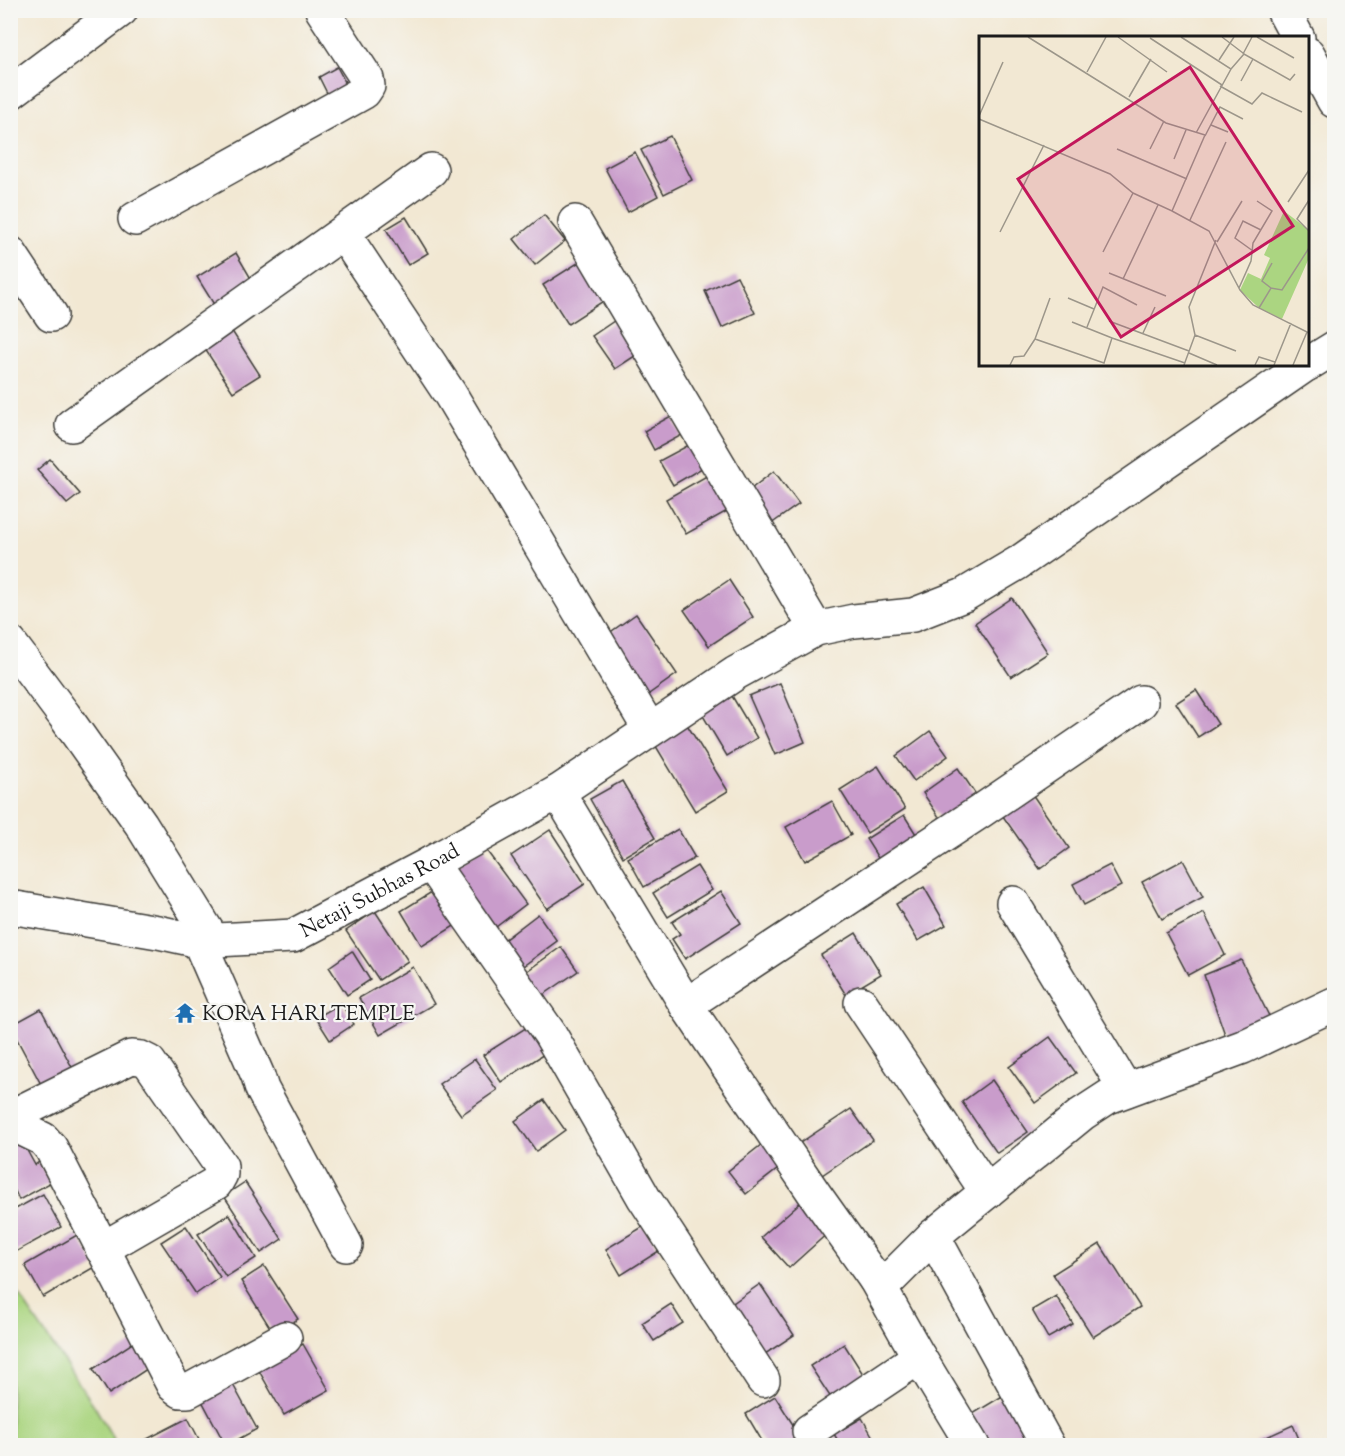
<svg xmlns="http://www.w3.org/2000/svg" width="1345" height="1456" viewBox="0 0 1345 1456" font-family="'Sorts Mill Goudy',serif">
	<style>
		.green { fill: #abd581; stroke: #64784e; stroke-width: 1.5 }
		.building { fill: #c99ccb }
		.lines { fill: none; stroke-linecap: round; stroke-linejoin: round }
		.minor-casing { stroke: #3c3b37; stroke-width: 36 }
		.tertiary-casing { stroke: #3c3b37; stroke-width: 36 }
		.minor { stroke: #fff; stroke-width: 33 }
		.tertiary { stroke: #fff; stroke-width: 33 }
		.labels { text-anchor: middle; stroke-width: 4.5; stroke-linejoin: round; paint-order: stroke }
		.street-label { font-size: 21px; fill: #1c1c1c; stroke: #f6f6f2 }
		.poi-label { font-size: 21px; fill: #1c1c1c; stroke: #f6f6f2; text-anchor: start }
		.inset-road { fill: none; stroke: #9c968a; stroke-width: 1.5 }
		.view { fill: #c2185b; fill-opacity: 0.15; stroke: #c2185b; stroke-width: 3 }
		.inset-edge { fill: none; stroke: #1c1c1c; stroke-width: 3 }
	</style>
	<rect width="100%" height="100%" fill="#f6f6f2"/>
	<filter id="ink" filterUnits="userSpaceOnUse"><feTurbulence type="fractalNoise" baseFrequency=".0167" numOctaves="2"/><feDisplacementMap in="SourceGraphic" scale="12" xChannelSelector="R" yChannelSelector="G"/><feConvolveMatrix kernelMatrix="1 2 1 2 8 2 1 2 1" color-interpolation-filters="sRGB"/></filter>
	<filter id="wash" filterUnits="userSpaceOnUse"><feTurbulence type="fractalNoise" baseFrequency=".008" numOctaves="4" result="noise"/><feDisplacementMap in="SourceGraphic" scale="24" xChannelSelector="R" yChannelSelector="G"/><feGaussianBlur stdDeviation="1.35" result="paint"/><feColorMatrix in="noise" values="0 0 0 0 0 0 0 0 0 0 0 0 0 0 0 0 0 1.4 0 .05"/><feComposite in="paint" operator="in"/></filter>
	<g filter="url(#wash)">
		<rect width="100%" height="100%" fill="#f2e8d3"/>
		<path class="green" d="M10 1282 95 1407 117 1445H11Z"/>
		<g id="blocks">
			<g class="building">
				<path d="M337 67 352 95 333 105 319 77Z"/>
				<path d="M670 136 692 180 664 194 641 150Z"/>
				<path d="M635 152 658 196 628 212 605 168Z"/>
				<path d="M544 215 565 241 535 265 514 239Z"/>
				<path d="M406 217 428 253 408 265 386 229Z"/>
				<path d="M236 253 256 287 218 311 197 277Z"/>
				<path d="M584 259 608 298 568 324 543 285Z"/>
				<path d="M737 276 755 313 722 328 705 291Z"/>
				<path d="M614 321 638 354 615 369 592 336Z"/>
				<path d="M228 325 260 375 233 392 201 343Z"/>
				<path d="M671 416 682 435 654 450 644 431Z"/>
				<path d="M689 445 702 468 673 485 659 461Z"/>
				<path d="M50 459 80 494 67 504 37 470Z"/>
				<path d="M774 471 799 504 771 524 747 492Z"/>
				<path d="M710 474 729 510 686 534 666 499Z"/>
				<path d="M729 580 753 617 709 646 684 610Z"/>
				<path d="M1012 598 1048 653 1011 677 975 623Z"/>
				<path d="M636 614 677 674 646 696 605 636Z"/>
				<path d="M780 683 805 742 775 755 749 696Z"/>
				<path d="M1196 690 1218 724 1198 737 1176 703Z"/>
				<path d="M729 691 757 738 727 756 699 709Z"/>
				<path d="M686 723 728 791 695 811 654 743Z"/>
				<path d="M930 731 948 756 914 781 896 756Z"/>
				<path d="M878 766 905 809 867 833 840 790Z"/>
				<path d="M958 768 979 799 943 823 923 793Z"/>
				<path d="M622 781 655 838 623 857 590 799Z"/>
				<path d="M1030 791 1069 848 1040 869 1000 812Z"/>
				<path d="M832 801 851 835 805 861 786 827Z"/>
				<path d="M904 815 921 842 883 866 866 839Z"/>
				<path d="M678 829 695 858 644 887 628 858Z"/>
				<path d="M550 830 585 884 547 909 511 856Z"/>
				<path d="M483 846 526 904 492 930 448 872Z"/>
				<path d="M1183 860 1203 897 1162 919 1142 882Z"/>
				<path d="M1110 865 1121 886 1084 905 1073 884Z"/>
				<path d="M697 866 712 890 668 917 653 893Z"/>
				<path d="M443 885 464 920 422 946 401 911Z"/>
				<path d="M924 887 946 925 918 941 896 904Z"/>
				<path d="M721 891 741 923 685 959 672 939 680 934 672 922Z"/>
				<path d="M375 911 408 961 379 980 346 931Z"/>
				<path d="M1204 913 1225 955 1188 975 1166 933Z"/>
				<path d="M538 914 557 941 515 972 496 946Z"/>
				<path d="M856 933 881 974 846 995 821 955Z"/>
				<path d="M561 947 578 971 533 1002 517 978Z"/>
				<path d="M352 951 370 980 347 995 329 967Z"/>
				<path d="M1241 960 1271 1020 1228 1043 1204 975Z"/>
				<path d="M413 967 434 1004 380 1035 359 998Z"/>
				<path d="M341 1003 354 1024 330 1040 316 1018Z"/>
				<path d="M41 1009 74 1071 43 1088 10 1026Z"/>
				<path d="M535 1022 552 1049 501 1082 483 1055Z"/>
				<path d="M1050 1037 1076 1073 1035 1103 1009 1067Z"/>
				<path d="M475 1059 497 1090 461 1115 439 1084Z"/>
				<path d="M992 1080 1028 1132 997 1153 962 1102Z"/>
				<path d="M544 1100 565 1130 536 1151 515 1121Z"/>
				<path d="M851 1109 873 1140 822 1175 800 1143Z"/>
				<path d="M19 1136 35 1165 39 1162 50 1183 19 1200 15 1191 10 1194V1140Z"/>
				<path d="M766 1141 783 1165 746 1194 728 1171Z"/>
				<path d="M245 1182 282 1239 261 1253 224 1196Z"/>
				<path d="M43 1194 61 1227 10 1255V1212Z"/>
				<path d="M803 1200 830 1231 789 1268 761 1237Z"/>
				<path d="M229 1214 256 1258 226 1277 198 1234Z"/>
				<path d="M186 1226 220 1277 196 1294 161 1242Z"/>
				<path d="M644 1226 659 1251 621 1275 606 1249Z"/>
				<path d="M77 1235 96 1266 43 1297 25 1265Z"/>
				<path d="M1100 1244 1140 1307 1093 1337 1053 1274Z"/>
				<path d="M264 1266 298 1319 274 1334 241 1281Z"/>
				<path d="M760 1284 794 1335 759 1358 726 1308Z"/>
				<path d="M1056 1296 1073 1324 1048 1338 1032 1310Z"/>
				<path d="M671 1304 683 1323 654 1341 642 1323Z"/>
				<path d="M137 1340 153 1365 109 1394 93 1369Z"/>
				<path d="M303 1344 329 1390 284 1415 258 1369Z"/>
				<path d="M844 1344 870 1385 837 1407 810 1366Z"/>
				<path d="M231 1381 257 1429 226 1446 200 1397Z"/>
				<path d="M1009 1392 1035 1433 1015 1446H989L971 1415Z"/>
				<path d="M775 1396 802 1439 791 1446H765L746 1414Z"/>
				<path d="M188 1418 201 1443 196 1446H145L143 1441Z"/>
				<path d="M862 1418 878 1446H841L834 1434Z"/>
				<path d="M1293 1425 1302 1446H1257L1256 1442Z"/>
				<path d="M958 1432 966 1446H937Z"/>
			</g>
		</g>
	</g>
	<g filter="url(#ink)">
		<use href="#blocks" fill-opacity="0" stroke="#3c3b37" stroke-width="1.5"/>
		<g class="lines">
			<g class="minor-casing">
				<g id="minor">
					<path d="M1283 10 1298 38"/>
					<path d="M1308 54 1334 101"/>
					<path d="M10 93 121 10"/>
					<path d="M135 219 364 92 368 86 367 79 322 10"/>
					<path d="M575 222 816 629"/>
					<path d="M343 233 450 394 650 730"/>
					<path d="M10 253 51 315"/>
					<path d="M72 425 431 170"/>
					<path d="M431 863 550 1034 644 1198 763 1380"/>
					<path d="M1013 903 1126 1090"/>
					<path d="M199 941 258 1076 262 1089 346 1245"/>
					<path d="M861 1003 987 1192"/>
					<path d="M686 1005 981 811 1141 702"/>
					<path d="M10 1117 131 1057 141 1058 149 1062 221 1166V1174L216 1183 102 1249"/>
					<path d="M10 1123 43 1139 51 1148 173 1385 181 1391H188L285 1338"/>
					<path d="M933 1236 1048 1446"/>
					<path d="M875 1279 919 1357 973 1446"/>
					<path d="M809 1431 919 1357"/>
				</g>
			</g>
			<g class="tertiary-casing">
				<g id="tertiary">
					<path d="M1307 364 1018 563 964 595 913 615 854 621 816 629 736 673 558 792 686 1005 816 1196 875 1279 882 1282 890 1279 933 1236 1082 1114 1108 1097 1243 1047 1334 1004"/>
					<path d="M1308 364 1334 348"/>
					<path d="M10 643 64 715 141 824 212 939"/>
					<path id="s1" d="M10 907 158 932 199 941 293 936 431 863 558 792"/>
				</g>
			</g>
			<use href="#minor" class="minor"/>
			<use href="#tertiary" class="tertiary"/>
		</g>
	</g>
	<defs>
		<g id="temple-bare" transform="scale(1.62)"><path d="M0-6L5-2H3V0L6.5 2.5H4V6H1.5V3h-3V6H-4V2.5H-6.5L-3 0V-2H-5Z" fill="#1f6fb2" stroke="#f6f6f2" stroke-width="2.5" paint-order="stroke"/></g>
	</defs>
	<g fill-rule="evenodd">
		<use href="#temple-bare" x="185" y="1013"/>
	</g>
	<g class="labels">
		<g class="street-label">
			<text dy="7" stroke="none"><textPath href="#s1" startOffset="384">Netaji Subhas Road</textPath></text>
		</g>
		<g class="poi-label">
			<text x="202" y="1020">KORA HARI TEMPLE</text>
		</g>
	</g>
	<g transform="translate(979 36)">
		<rect width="330" height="330" fill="#f2e8d3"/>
		<path d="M305 175 330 194V222L303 283 280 272 261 254 269 237 282 243 291 222 285 219Z" fill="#abd581"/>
		<path class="inset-road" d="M139 1 188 36M202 1 252 33 217 97M243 1 264 17M278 1 315 22M171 2 243 49M264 18 273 1M240 24 255 1M252 33 265 18 311 44 316 38M108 36 127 1M262 45 274 23M241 50 273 68 283 57 323 76M150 61 172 23M0 80 24 26M0 83 131 138 154 157 193 175 226 99 187 87 49 1M232 89 249 96M226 100 241 71 264 83M138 113 208 143M171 113 185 85M195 123 207 94M330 164 318 183 330 195M309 166 330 134M193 175 230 195 261 254 274 269 330 297M211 184 247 106M21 196 65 109M238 206 263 165M274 215 256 202 264 185 282 194M124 216 154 157M130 237 187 260M144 243 179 169M260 252 272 225 274 207 293 175 278 165M292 252 283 245 293 227M89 262 115 273M280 272 292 252 303 254 330 212M130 285 210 315M108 291 124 251 158 269M164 297 176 271M216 299 257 315M133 302 206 327M56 303 71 262M210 317 238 329M31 329 35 321 45 320 56 303 125 327 133 302 93 286M205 329 216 299 210 271 237 204M276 329 280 321 296 326M295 329 312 287M314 329 328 296"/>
		<path class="view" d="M211 31 314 190 142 301 39 143Z"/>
		<rect width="330" height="330" class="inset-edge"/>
	</g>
	<rect width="1345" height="1456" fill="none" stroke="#f6f6f2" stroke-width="36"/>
</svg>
